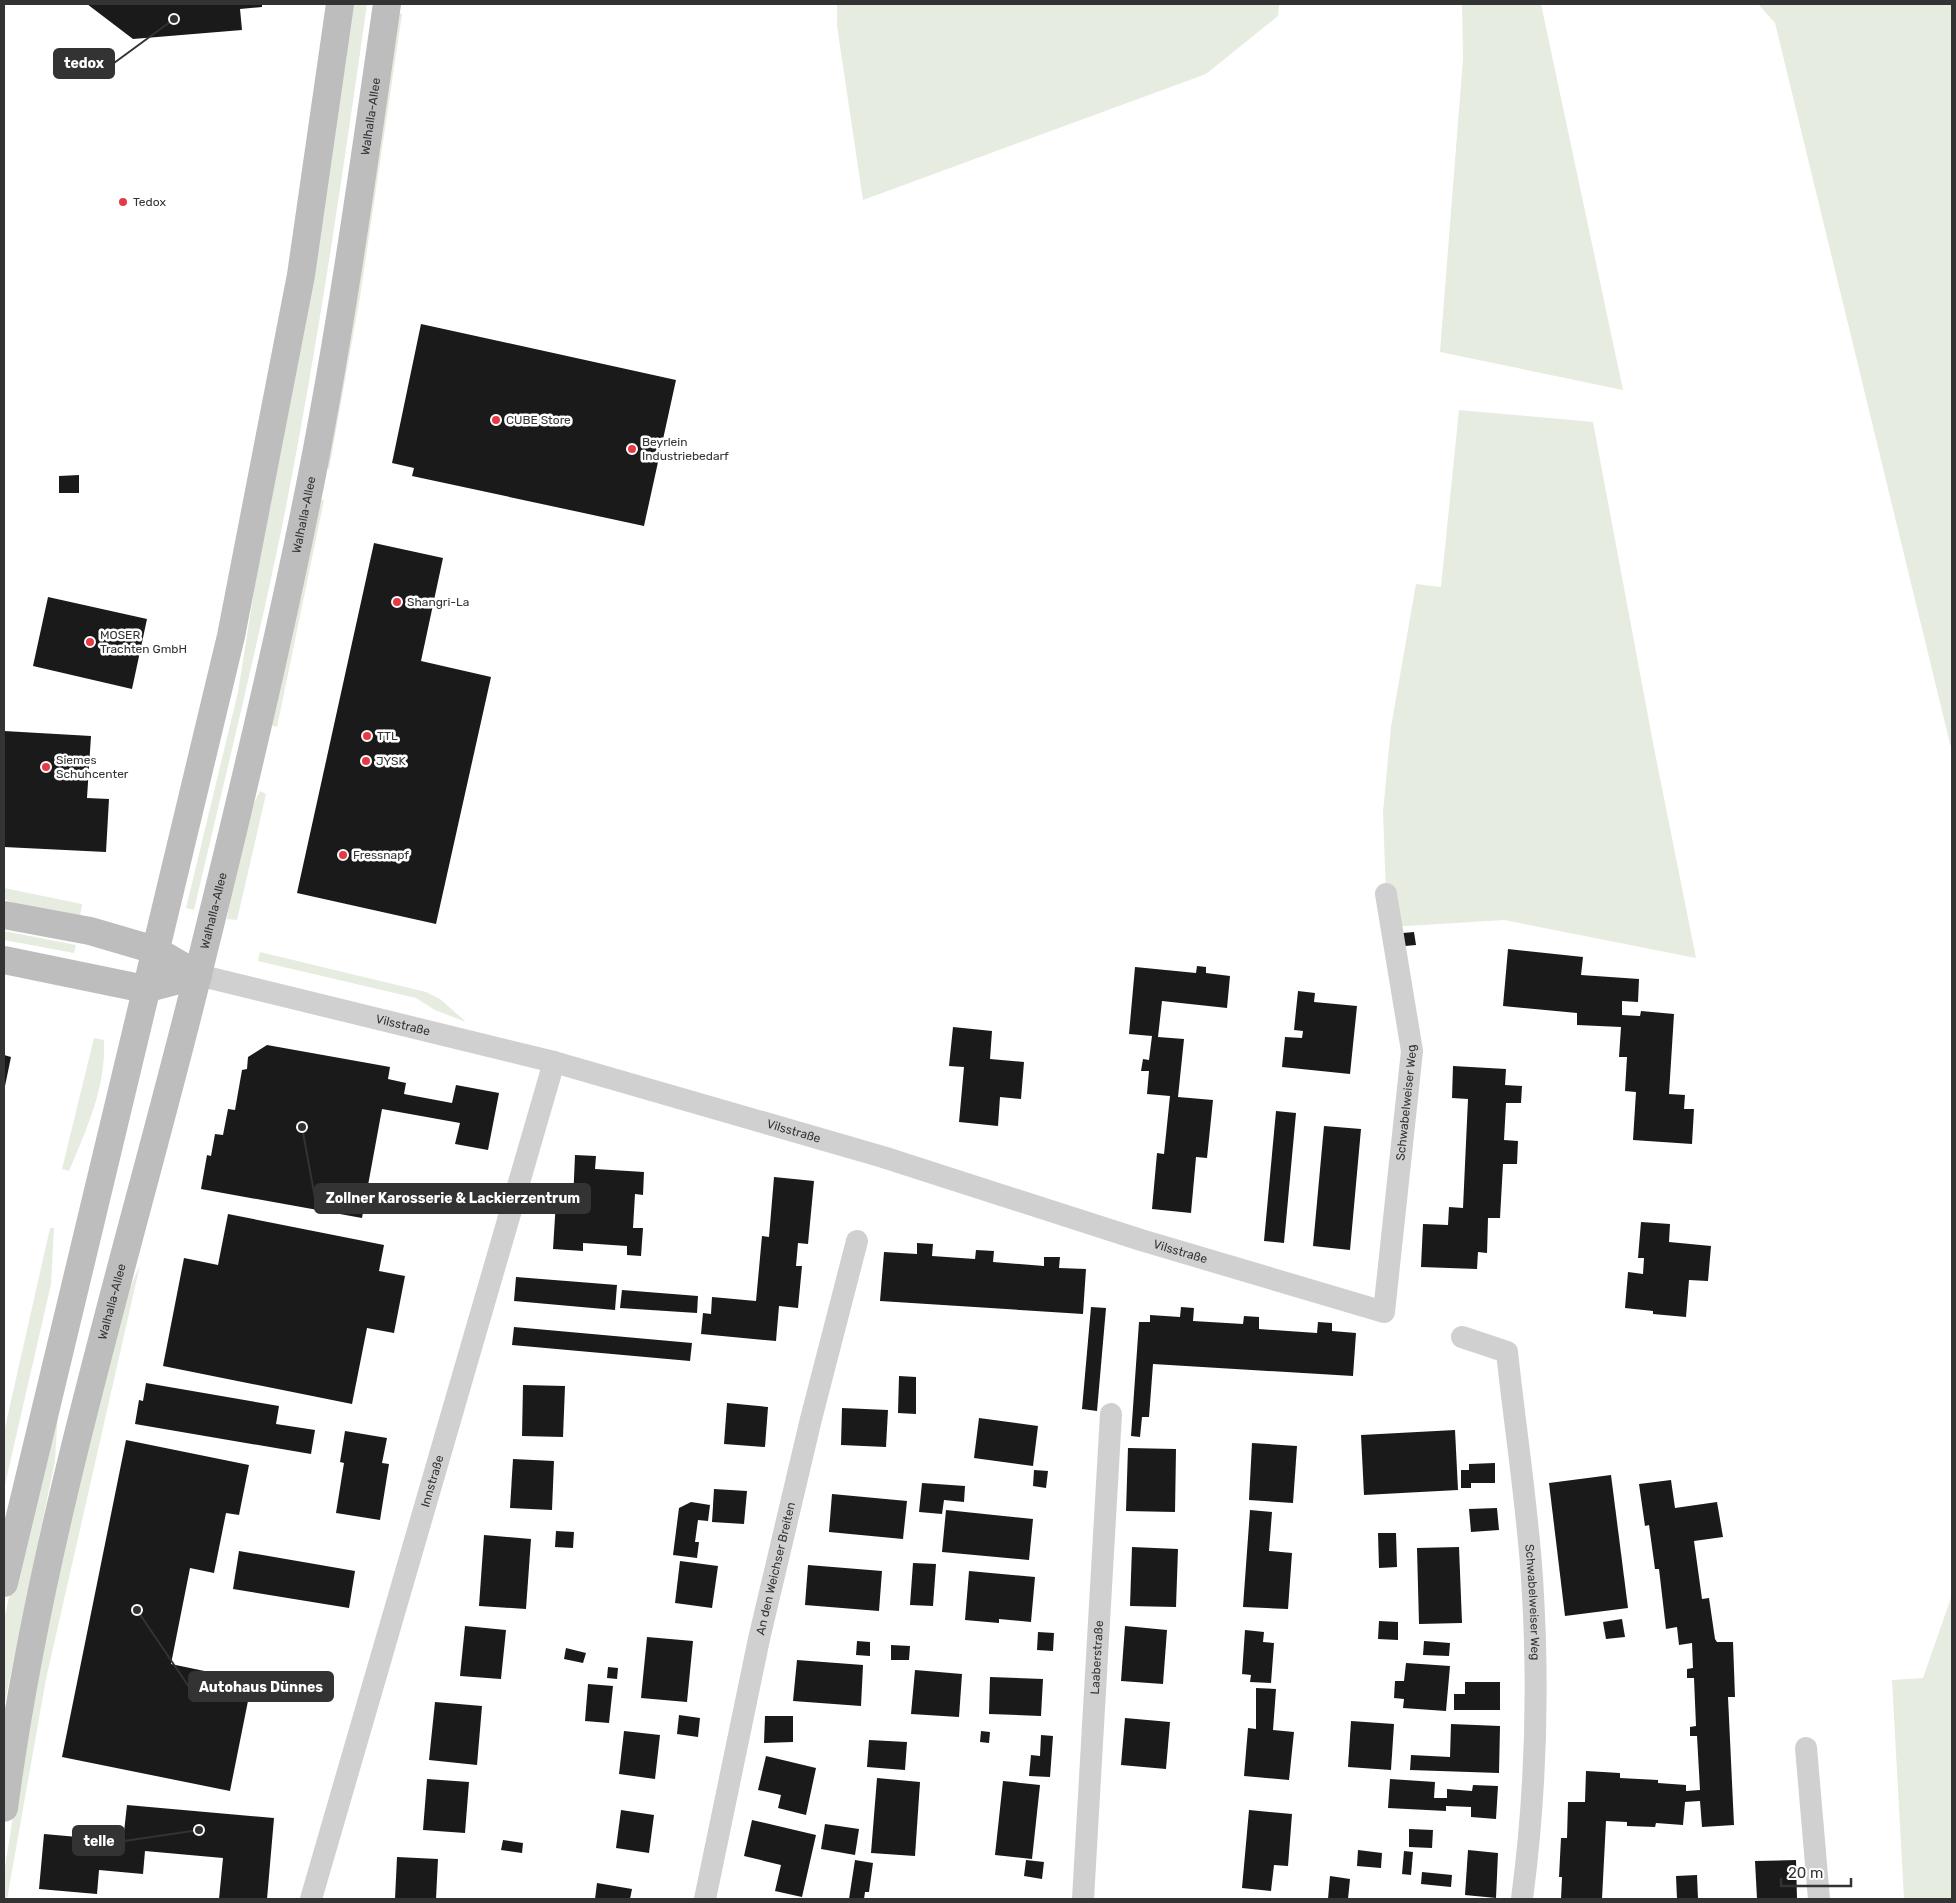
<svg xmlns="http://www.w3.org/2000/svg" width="1956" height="1903" viewBox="0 0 1956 1903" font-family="Rubik,sans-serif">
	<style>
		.green { fill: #e6ecdf }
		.building { fill: #1a1a1a }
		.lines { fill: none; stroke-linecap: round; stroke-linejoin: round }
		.street { stroke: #d0d0d0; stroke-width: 22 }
		.secondary { stroke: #bdbdbd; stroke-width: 28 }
		.poi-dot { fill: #e63946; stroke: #fff; stroke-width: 2 }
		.labels { text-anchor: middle; stroke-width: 5; stroke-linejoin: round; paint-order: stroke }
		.street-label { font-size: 12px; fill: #333; stroke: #fff }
		.poi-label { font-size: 12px; fill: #333; stroke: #fff; text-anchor: start }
		.leader { fill: none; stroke: #333; stroke-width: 2 }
		.callout-dot { fill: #333; stroke: #fff; stroke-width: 2 }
		.callout { fill: #333; stroke: #333; stroke-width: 2 }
		.callout-label { font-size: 14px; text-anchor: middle; font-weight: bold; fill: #fff }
	</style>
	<rect width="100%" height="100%" fill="#fff"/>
	<g class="green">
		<path d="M347 4H367C343 173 318 344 285 512 258 645 225 777 194 910L186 908 238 692Z"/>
		<path d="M837 4H1279L1278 16 1206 74 863 200 837 26Z"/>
		<path d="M1462 4H1541L1623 390 1440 352 1463 59Z"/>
		<path d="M1758 4H1952V752L1775 23Z"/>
		<path d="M392 12 402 14 360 297 329 469 321 467Z"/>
		<path d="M1459 410 1593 422 1654 748 1696 958 1504 920 1390 927 1386 894 1383 812 1391 727 1416 584 1441 587Z"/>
		<path d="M315 499 324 500 277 727 267 724Z"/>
		<path d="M260 791 266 794 237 920 227 919 241 830Z"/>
		<path d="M4 888 82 904 80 917 20 906 4 899Z"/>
		<path d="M4 931 76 945 74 953 4 940Z"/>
		<path d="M260 952 426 992 440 999 466 1022 435 1010 416 998 258 961Z"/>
		<path d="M94 1038 104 1040C106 1088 87 1128 69 1171L62 1169Z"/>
		<path d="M50 1228H54L51 1284 4 1489V1432Z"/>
		<path d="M140 1265 46 1679 7 1899H4V1874L28 1719 69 1518 119 1313Z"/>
		<path d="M61 1358 55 1461 4 1706V1620Z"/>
		<path d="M1952 1595V1899H1904L1892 1680 1923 1678Z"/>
	</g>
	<g class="building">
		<path d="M87 4H262V7L240 9 242 30 133 39Z"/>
		<path d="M421 324 676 380 644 526 412 476 414 468 392 463Z"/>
		<path d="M79 475V493H59V476Z"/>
		<path d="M374 543 443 558 421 661 491 677 436 924 297 893Z"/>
		<path d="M48 597 147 619 132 689 33 666Z"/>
		<path d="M4 731 91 736 87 798 109 799 106 852 4 847Z"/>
		<path d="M1414 932 1416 945 1405 946 1403 933Z"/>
		<path d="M1508 949 1583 957 1581 975 1639 979 1638 1002 1622 1001V1015L1640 1016 1641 1011 1674 1014 1669 1094 1685 1095 1684 1109H1694L1692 1144 1633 1140 1636 1092 1625 1091 1627 1057H1619L1621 1027 1577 1025V1013L1503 1006Z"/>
		<path d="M1197 966 1206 967V973L1230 976 1227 1008 1162 1001 1158 1037 1184 1039 1178 1097 1213 1100 1207 1158 1196 1157 1191 1213 1152 1209 1157 1153 1164 1154 1170 1096 1147 1094 1149 1071H1141L1143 1059 1149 1060 1152 1036 1129 1034 1135 967 1196 973Z"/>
		<path d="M1298 991 1315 993 1314 1002 1357 1006 1350 1074 1282 1067 1285 1037 1302 1038 1303 1031 1294 1030Z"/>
		<path d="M953 1027 992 1031 990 1059 1024 1062 1021 1099 1000 1097 998 1126 959 1122 964 1067 949 1066Z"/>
		<path d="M267 1045 390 1067 388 1079 406 1083 404 1094 452 1103 456 1085 499 1093 488 1150 455 1144 460 1123 382 1109 362 1218 201 1189 207 1155 211 1156 215 1134 223 1135 228 1109 235 1110 242 1070 247 1069 248 1057Z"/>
		<path d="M4 1055 11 1057 5 1086 4 1085Z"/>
		<path d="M1453 1066 1506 1069 1505 1085 1522 1086 1521 1103H1506L1504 1140 1518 1141 1517 1164H1503L1500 1218H1488L1487 1253 1478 1252 1477 1269 1421 1267 1423 1224 1448 1225 1449 1207 1463 1208 1468 1099 1452 1098Z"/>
		<path d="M1276 1111 1296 1113 1284 1243 1264 1241Z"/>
		<path d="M1324 1126 1361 1129 1350 1250 1313 1246Z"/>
		<path d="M575 1155 596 1156 595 1169 644 1172 643 1195 635 1194 633 1228H643L641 1256 627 1255V1246L583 1243V1251L553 1249 556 1201 573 1202Z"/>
		<path d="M774 1177 814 1181 808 1244 798 1243 796 1266H802L798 1308 779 1306 776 1341 701 1334 703 1313 711 1314 712 1297 756 1301 762 1236 769 1237Z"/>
		<path d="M228 1214 384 1245 379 1271 405 1276 394 1333 367 1328 352 1404 163 1366 184 1258 218 1265Z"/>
		<path d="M1641 1222 1670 1224 1669 1242 1711 1246 1708 1281 1689 1280 1686 1317 1653 1314V1311L1625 1308 1628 1272 1643 1274 1644 1258H1638Z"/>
		<path d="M917 1243 933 1244 932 1256 975 1259 976 1250 994 1251 993 1262 1044 1266V1257H1060L1059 1268 1086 1269 1083 1314 880 1301 884 1252 917 1254Z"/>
		<path d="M516 1277 617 1285 615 1310 514 1301Z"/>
		<path d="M622 1290 698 1296 697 1313 620 1308Z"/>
		<path d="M1091 1307 1106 1308 1097 1411 1082 1409Z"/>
		<path d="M1181 1307 1194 1308 1193 1321 1243 1324 1244 1316 1259 1317V1329L1317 1333 1318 1322 1332 1323V1331L1356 1333 1353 1376 1153 1364 1149 1417H1142L1140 1437 1131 1436 1139 1322H1150V1315L1180 1317Z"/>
		<path d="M514 1327 692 1343 690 1361 512 1345Z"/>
		<path d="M899 1376 916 1377V1414L898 1413Z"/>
		<path d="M146 1383 279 1406 276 1424 315 1430 311 1454 135 1424 139 1400 143 1401Z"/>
		<path d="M523 1385 565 1386 563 1437 522 1436Z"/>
		<path d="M727 1403 768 1407 765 1447 724 1444Z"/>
		<path d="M842 1408 888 1410 886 1447 841 1445Z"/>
		<path d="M979 1418 1038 1426 1033 1466 974 1458Z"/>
		<path d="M1455 1430 1458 1490 1364 1495 1361 1435Z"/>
		<path d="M345 1431 387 1438 382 1463 389 1464 380 1520 336 1513 344 1463 340 1462Z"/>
		<path d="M126 1440 249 1465 239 1515 226 1513 214 1573 190 1568 171 1664 252 1681 230 1791 62 1757Z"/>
		<path d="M1252 1443 1297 1446 1293 1503 1249 1500Z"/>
		<path d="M1128 1448 1176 1449 1175 1512 1126 1511Z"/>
		<path d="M513 1459 554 1461 552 1510 510 1508Z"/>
		<path d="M1495 1463V1483H1471V1488H1461V1470H1469V1464Z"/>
		<path d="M1034 1470 1048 1471 1046 1488 1033 1486Z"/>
		<path d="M1611 1475 1628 1608 1565 1616 1549 1483Z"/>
		<path d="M1671 1480 1675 1508 1717 1502 1723 1537 1694 1541 1702 1599 1709 1598 1715 1639 1717 1642H1733L1735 1697H1728L1734 1825 1702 1827 1700 1801 1685 1802 1683 1825 1656 1823 1655 1827 1627 1826V1822L1606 1821 1602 1899H1561L1562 1877H1559L1561 1838H1567L1568 1802H1585L1586 1771 1620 1773V1778L1658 1780V1783L1686 1785V1791L1700 1790 1697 1736H1690V1727L1696 1726 1694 1678H1687V1669L1693 1668 1692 1643 1679 1645 1677 1627 1666 1629 1659 1569H1655L1649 1525 1645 1526 1639 1484Z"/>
		<path d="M922 1483 965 1486 964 1502 944 1500 942 1514 919 1512Z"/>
		<path d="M714 1489 747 1491 744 1524 712 1522Z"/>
		<path d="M832 1494 907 1501 903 1539 829 1532Z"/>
		<path d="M691 1502 710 1505 708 1521 698 1520 695 1542H699L697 1558 673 1555 679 1508Z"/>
		<path d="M1497 1508 1499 1530 1471 1532 1469 1509Z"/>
		<path d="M946 1510 1033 1519 1029 1560 942 1552Z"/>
		<path d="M1250 1510 1272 1512 1269 1551 1292 1553 1288 1609 1243 1607Z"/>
		<path d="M556 1531 574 1532 573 1548 555 1547Z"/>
		<path d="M1378 1533H1396L1397 1567 1379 1568Z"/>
		<path d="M484 1535 531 1539 526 1609 479 1606Z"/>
		<path d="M1132 1547 1178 1549 1176 1607 1130 1606Z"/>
		<path d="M1459 1547 1462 1623 1419 1624 1417 1548Z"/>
		<path d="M239 1551 355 1571 349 1608 233 1589Z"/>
		<path d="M680 1561 718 1566 712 1608 675 1603Z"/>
		<path d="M913 1563 936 1564 933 1606 910 1605Z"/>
		<path d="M808 1565 882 1571 879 1611 805 1605Z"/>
		<path d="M969 1571 1035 1577 1031 1622 999 1619V1623L965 1620Z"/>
		<path d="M1622 1619 1625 1637 1606 1639 1603 1622Z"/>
		<path d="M1379 1621 1398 1622V1640L1378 1639Z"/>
		<path d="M465 1626 506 1630 501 1679 460 1676Z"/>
		<path d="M1125 1626 1167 1630 1163 1684 1121 1681Z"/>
		<path d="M1245 1630 1264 1632 1263 1642 1274 1643 1271 1683 1250 1682 1251 1675 1242 1674Z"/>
		<path d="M1038 1632 1054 1633 1053 1651 1037 1650Z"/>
		<path d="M647 1637 693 1641 687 1702 641 1698Z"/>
		<path d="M857 1641 870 1642V1656L856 1655Z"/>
		<path d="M1424 1641 1450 1643 1449 1656 1423 1655Z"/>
		<path d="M891 1645 910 1646 909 1660H891Z"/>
		<path d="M566 1648 586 1653 583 1663 564 1659Z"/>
		<path d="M797 1660 863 1665 861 1706 793 1701Z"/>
		<path d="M1406 1663 1450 1666 1446 1711 1403 1708 1404 1699 1394 1698 1395 1681H1404Z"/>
		<path d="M608 1667 618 1668 617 1679 607 1678Z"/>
		<path d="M915 1670 962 1674 959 1717 911 1714Z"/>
		<path d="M990 1677 1043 1679 1041 1716 989 1714Z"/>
		<path d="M1465 1682H1500V1710H1454V1694H1465Z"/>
		<path d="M588 1684 613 1686 609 1723 585 1721Z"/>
		<path d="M1256 1688 1276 1689 1273 1730 1294 1732 1289 1780 1244 1776 1248 1728 1256 1729Z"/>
		<path d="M435 1702 482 1706 477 1765 429 1760Z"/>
		<path d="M679 1715 700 1718 698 1737 677 1734Z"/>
		<path d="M765 1716H793V1742L764 1743Z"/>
		<path d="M1125 1718 1170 1722 1166 1769 1121 1765Z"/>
		<path d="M1351 1721 1394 1724 1391 1770 1348 1767Z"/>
		<path d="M1451 1724 1500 1726 1499 1773 1410 1770 1411 1755 1450 1757Z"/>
		<path d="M624 1731 660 1735 655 1779 619 1774Z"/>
		<path d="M981 1731 990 1732 989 1743 980 1742Z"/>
		<path d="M1041 1735 1053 1736 1050 1777 1029 1776 1031 1755 1040 1756Z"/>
		<path d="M869 1740 907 1742 905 1770 867 1767Z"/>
		<path d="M766 1756 816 1768 806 1815 778 1808 781 1795 758 1790Z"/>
		<path d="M877 1778 920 1782 915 1856 871 1853Z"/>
		<path d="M427 1779 469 1782 465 1833 423 1830Z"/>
		<path d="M1390 1779 1435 1782 1434 1798H1447V1789L1472 1791 1473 1785 1498 1786 1496 1819 1471 1817V1807L1446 1806V1811L1388 1808Z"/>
		<path d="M1003 1781 1040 1785 1032 1859 995 1855Z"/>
		<path d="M127 1805 274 1818 267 1899H219L223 1858 145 1851 143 1874 99 1870 97 1894 39 1889 44 1834 123 1841Z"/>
		<path d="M621 1810 654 1815 649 1853 616 1848Z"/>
		<path d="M1249 1810 1292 1814 1288 1866 1274 1865 1271 1891 1242 1888Z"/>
		<path d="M752 1820 816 1835 802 1897 775 1891 781 1865 744 1856Z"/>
		<path d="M825 1824 859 1829 855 1855 821 1849Z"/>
		<path d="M1409 1829 1433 1830 1432 1848 1409 1847Z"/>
		<path d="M503 1840 523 1843 522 1853 501 1850Z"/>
		<path d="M1358 1850 1382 1853 1381 1868 1357 1866Z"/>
		<path d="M1468 1850 1498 1853 1496 1898 1465 1895Z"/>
		<path d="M1404 1851 1413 1852 1411 1875 1402 1874Z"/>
		<path d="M397 1857 438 1859 436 1899H395Z"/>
		<path d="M855 1860 873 1863 869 1892H865L864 1899H849Z"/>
		<path d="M1026 1860 1044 1862 1042 1879 1024 1876Z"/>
		<path d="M1796 1860 1797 1899H1757L1755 1861Z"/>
		<path d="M1422 1872 1452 1875 1451 1887 1421 1884Z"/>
		<path d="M1697 1875 1698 1899H1677L1676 1876Z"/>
		<path d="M1330 1876 1350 1879 1348 1899H1328Z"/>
		<path d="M597 1883 632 1889 630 1899H595Z"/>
	</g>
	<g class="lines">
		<g class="street">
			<path id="s1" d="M198 975 554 1062 883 1157 1141 1240 1384 1312 1412 1051 1386 894"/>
			<path id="s2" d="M1462 1337 1507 1352C1515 1427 1527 1503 1532 1578 1539 1685 1536 1793 1522 1899"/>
			<path d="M1806 1748 1819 1899"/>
			<path id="s3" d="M311 1899 554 1062"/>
			<path id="s4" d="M705 1899 759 1639 811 1419 857 1241"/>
			<path id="s5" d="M1083 1899 1111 1414"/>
		</g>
		<g class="secondary">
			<path d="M4 915 90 931 155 950 198 975"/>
			<path d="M4 960 145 989 198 975"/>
			<path d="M4 1583 231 636 301 275 340 4"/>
			<path id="s6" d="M4 1808C41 1528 129 1252 197 978 238 813 278 647 311 480 342 322 364 163 387 4"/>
		</g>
	</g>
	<g class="poi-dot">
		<circle cx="123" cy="202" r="5"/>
		<circle cx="496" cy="420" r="5"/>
		<circle cx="632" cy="449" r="5"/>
		<circle cx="397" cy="602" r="5"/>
		<circle cx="90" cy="642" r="5"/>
		<circle cx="367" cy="736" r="5"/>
		<circle cx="366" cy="761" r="5"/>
		<circle cx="46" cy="767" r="5"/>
		<circle cx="343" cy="855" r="5"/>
	</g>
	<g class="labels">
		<g class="street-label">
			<text dy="4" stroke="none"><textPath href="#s6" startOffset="1732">Walhalla-Allee</textPath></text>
			<text dy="4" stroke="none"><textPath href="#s6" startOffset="1328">Walhalla-Allee</textPath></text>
			<text dy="4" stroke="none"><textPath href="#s6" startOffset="922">Walhalla-Allee</textPath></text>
			<text dy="4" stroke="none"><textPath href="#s1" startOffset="211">Vilsstraße</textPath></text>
			<text dy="4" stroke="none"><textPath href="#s1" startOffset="1444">Schwabelweiser Weg</textPath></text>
			<text dy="4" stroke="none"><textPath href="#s1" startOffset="616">Vilsstraße</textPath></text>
			<text dy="4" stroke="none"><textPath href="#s1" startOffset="1021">Vilsstraße</textPath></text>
			<text dy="4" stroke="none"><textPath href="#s6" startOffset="518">Walhalla-Allee</textPath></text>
			<text dy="4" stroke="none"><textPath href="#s3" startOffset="435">Innstraße</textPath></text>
			<text dy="4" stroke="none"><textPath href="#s4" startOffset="338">An den Weichser Breiten</textPath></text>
			<text dy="4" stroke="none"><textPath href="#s2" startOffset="299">Schwabelweiser Weg</textPath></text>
			<text dy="4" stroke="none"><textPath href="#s5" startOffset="242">Laaberstraße</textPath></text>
		</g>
		<g class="poi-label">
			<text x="133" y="206">Tedox</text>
			<text x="506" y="424">CUBE Store</text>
			<text x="642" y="446">Beyrlein<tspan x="642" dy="14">Industriebedarf</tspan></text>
			<text x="407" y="606">Shangri-La</text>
			<text x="100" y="639">MOSER<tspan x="100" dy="14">Trachten GmbH</tspan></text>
			<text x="377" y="740">TTL</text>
			<text x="56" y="764">Siemes<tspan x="56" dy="14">Schuhcenter</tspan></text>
			<text x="376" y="765">JYSK</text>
			<text x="353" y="859">Fressnapf</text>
		</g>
	</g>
	<path class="leader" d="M174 19L114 63M302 1127L315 1198M137 1610L189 1687M199 1830L124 1841"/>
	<g class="callout-dot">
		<circle cx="174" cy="19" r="5"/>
		<circle cx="302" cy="1127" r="5"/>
		<circle cx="137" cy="1610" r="5"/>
		<circle cx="199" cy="1830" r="5"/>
	</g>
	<g class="callout">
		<rect x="54" y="49" width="60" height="29" rx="5"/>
		<rect x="315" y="1184" width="275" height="29" rx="5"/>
		<rect x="189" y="1672" width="144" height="29" rx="5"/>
		<rect x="73" y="1826" width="51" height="29" rx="5"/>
	</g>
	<g class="callout-label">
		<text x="84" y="68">tedox</text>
		<text x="453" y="1203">Zollner Karosserie &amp; Lackierzentrum</text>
		<text x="261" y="1692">Autohaus Dünnes</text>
		<text x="99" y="1846">telle</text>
	</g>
	<rect width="1956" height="1903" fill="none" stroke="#333333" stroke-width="10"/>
	<path d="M1781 1878v8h70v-8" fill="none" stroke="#333333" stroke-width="2.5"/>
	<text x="1788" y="1878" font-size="15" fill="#333333" stroke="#ffffff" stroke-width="4" paint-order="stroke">20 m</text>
</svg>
